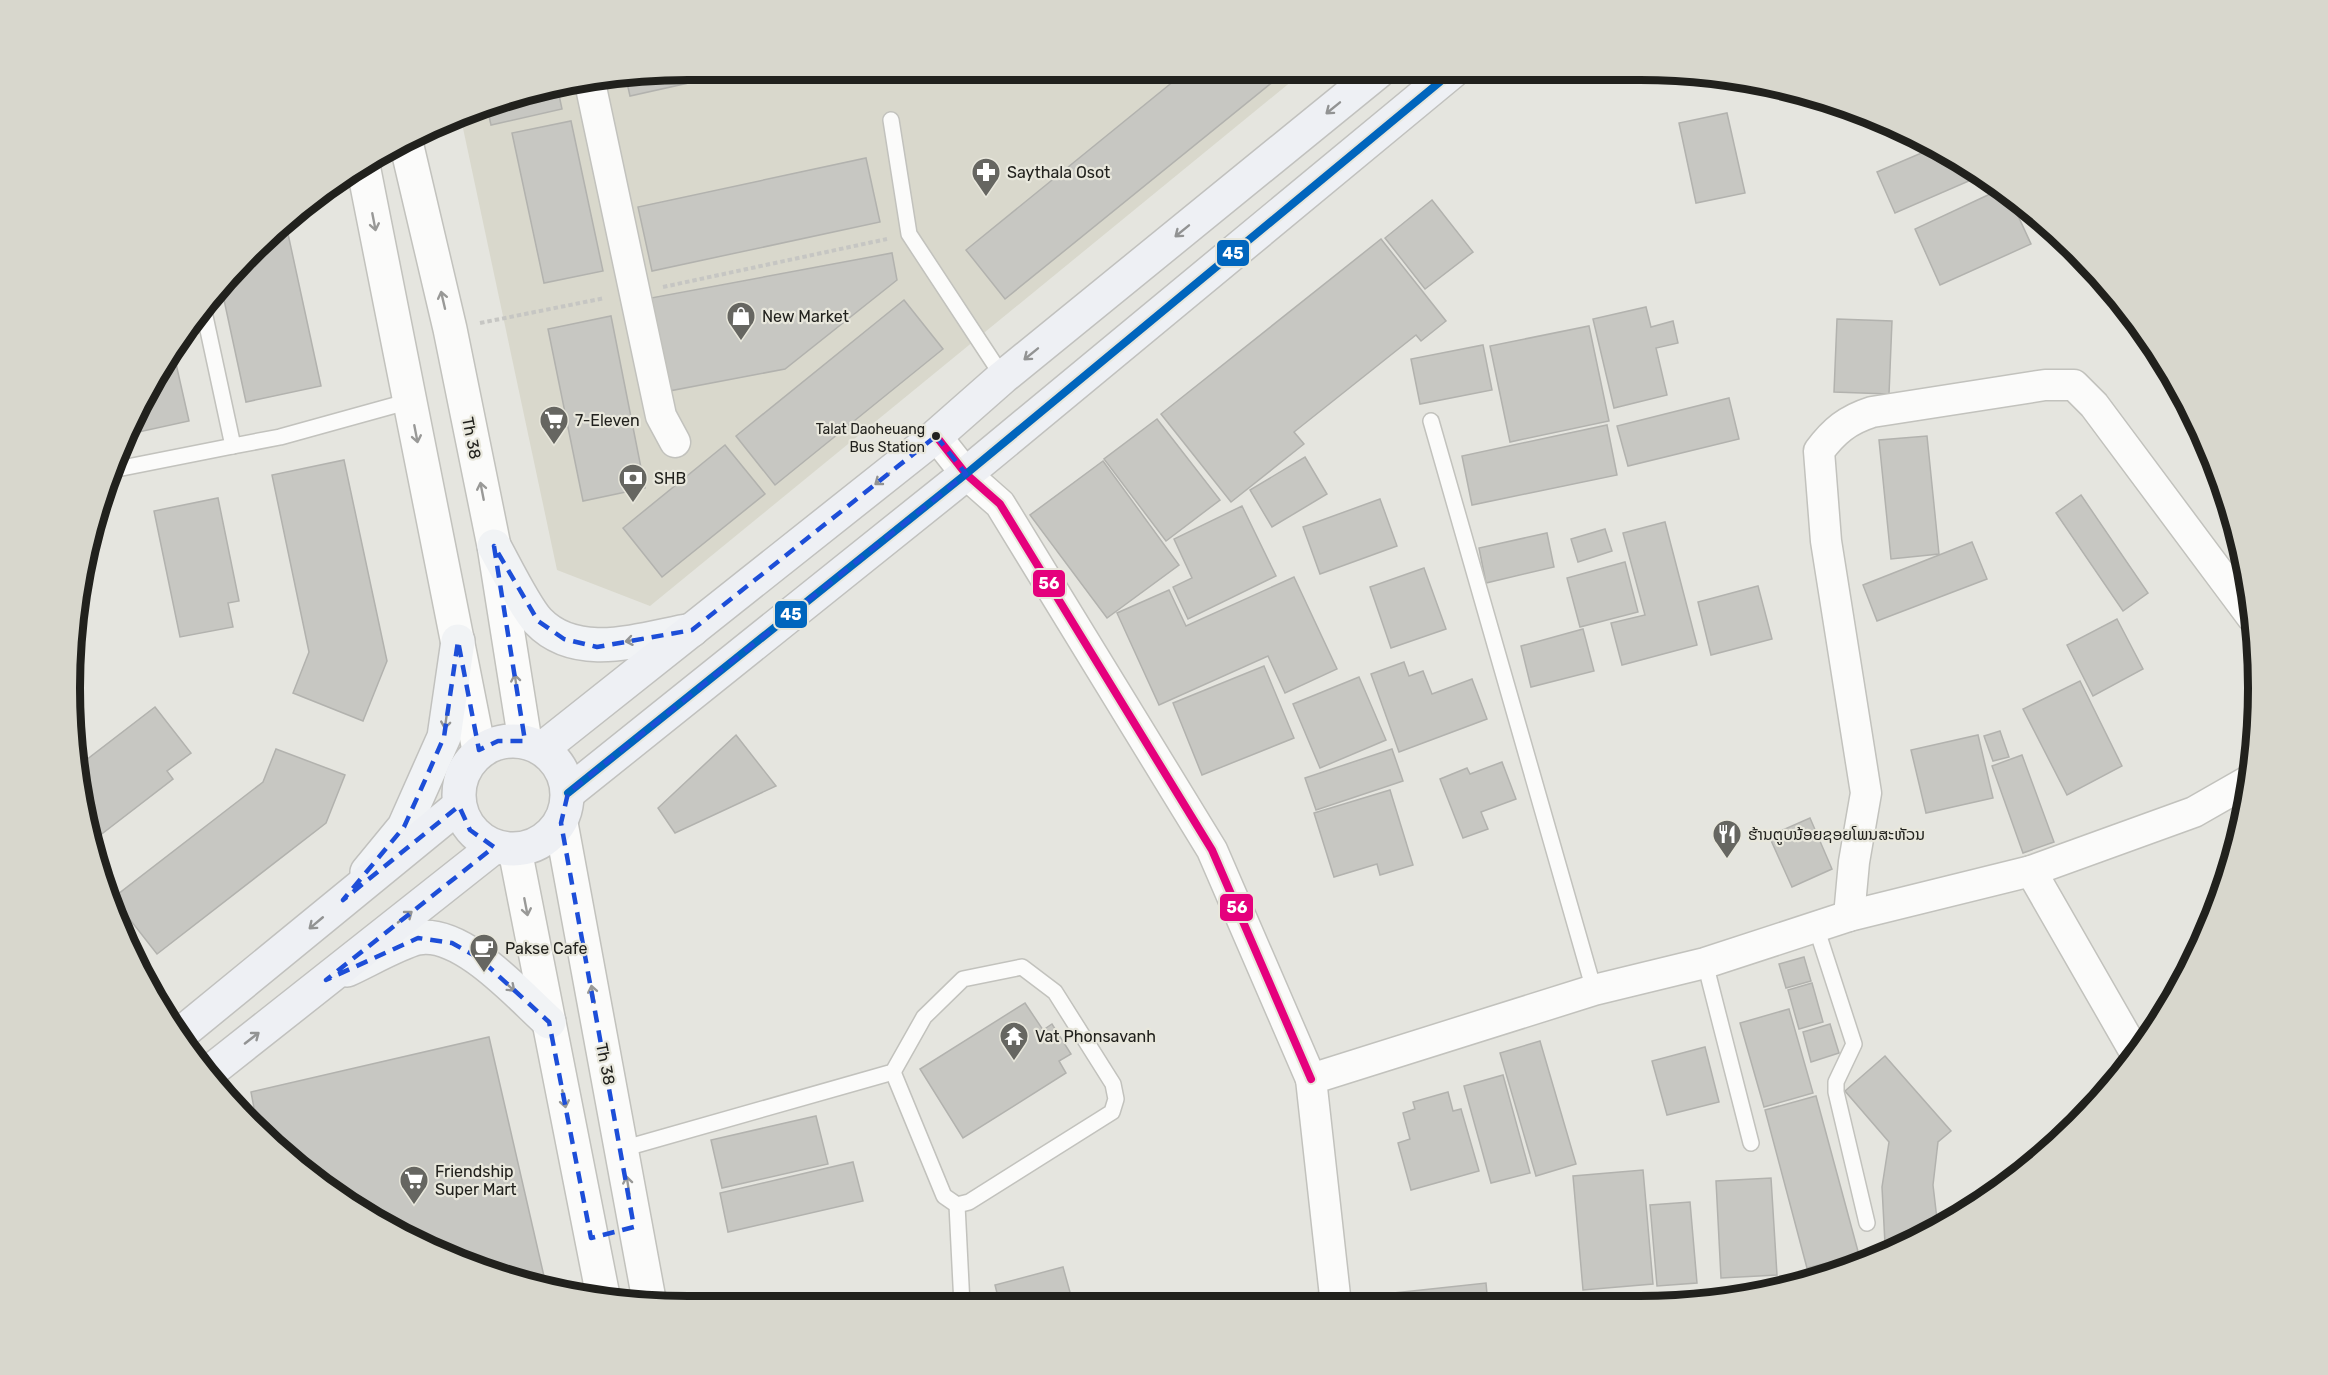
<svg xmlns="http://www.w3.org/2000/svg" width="2328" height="1375" viewBox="0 0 2328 1375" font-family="Rubik,'Noto Sans Lao',sans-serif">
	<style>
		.built { fill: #d9d8cc }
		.building { fill: #c7c7c2; stroke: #b2b2ae; stroke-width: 1.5 }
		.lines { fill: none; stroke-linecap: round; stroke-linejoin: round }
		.service-casing { stroke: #c2c2bd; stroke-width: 18 }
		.minor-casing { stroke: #c2c2bd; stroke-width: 33 }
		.tertiary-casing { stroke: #c2c2bd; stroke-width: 36 }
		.primary-casing { stroke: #c1c1be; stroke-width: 36 }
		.trunk-casing { stroke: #c1c1be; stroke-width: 36 }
		.path { stroke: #c6c6c3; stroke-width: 4; stroke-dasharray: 4.5 3; stroke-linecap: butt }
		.service { stroke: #fbfbfa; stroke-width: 15 }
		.minor { stroke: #fbfbfa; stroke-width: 30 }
		.tertiary { stroke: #fbfbfa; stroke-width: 33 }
		.primary { stroke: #f1f3f5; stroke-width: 33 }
		.trunk { stroke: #eef0f4; stroke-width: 33 }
		.bus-1-casing { stroke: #e8e7dc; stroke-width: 12 }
		.bus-2-casing { stroke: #e8e7dc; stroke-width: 12 }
		.bus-1 { stroke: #e5007d; stroke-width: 8 }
		.bus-2 { stroke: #0065bd; stroke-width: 8 }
		.oneway { stroke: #929393 }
		.oneway2 { stroke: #999997 }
		.oneway3 { stroke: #939494 }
		.marked { fill: none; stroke: #1d4ed8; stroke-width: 4.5; stroke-dasharray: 12 8; stroke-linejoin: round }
		.bus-dot { fill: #21211d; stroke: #e8e7dc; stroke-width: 2 }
		.labels { text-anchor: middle; stroke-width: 4.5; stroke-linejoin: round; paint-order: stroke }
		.bus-label { font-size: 14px; fill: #21211d; stroke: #e8e7dc; text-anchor: end }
		.poi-label { font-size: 16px; fill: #21211d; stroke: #e8e7dc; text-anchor: start }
		.street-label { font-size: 16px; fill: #21211d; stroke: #e8e7dc }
		.rim { fill: none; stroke: #21211d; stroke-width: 8 }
		.line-badge { stroke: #e8e7dc; stroke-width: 2 }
		.badge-label { font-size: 16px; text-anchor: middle; font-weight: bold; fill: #fff }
	</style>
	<rect width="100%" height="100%" fill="#e5e5df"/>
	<path class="built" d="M1303 72 650 606 557 570 460 114 489 102 606 74Z"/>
	<g class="building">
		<path d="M1185 72H1285L1005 299 966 250Z"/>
		<path d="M625 74H729L630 96Z"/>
		<path d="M557 86 562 109 491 125 486 103Z"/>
		<path d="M1727 113 1745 193 1696 203 1679 123Z"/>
		<path d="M571 121 603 271 544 283 512 133Z"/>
		<path d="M1933 148 1985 174 1895 213 1877 172Z"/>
		<path d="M866 158 880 222 652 271 638 207Z"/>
		<path d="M2003 188 2007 192 2031 244 1940 285 1915 229Z"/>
		<path d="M1432 200 1473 252 1425 289 1385 238Z"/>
		<path d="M285 220 321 386 246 402 221 286 250 250Z"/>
		<path d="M1381 239 1446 321 1421 341 1416 335 1294 432 1304 444 1231 502 1161 414Z"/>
		<path d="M892 253 897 280 785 369 669 391 651 298Z"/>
		<path d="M904 300 943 349 775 485 736 436Z"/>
		<path d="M1646 307 1651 327 1673 321 1678 343 1656 348 1667 395 1614 408 1593 319Z"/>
		<path d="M611 316 645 488 583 501 548 329Z"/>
		<path d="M1837 319 1892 321 1889 394 1834 392Z"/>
		<path d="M1589 326 1609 421 1510 442 1490 346Z"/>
		<path d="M1483 345 1492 390 1420 404 1411 359Z"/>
		<path d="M172 346 189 421 125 435 133 414Z"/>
		<path d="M1729 398 1739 439 1628 466 1617 426Z"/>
		<path d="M1157 419 1220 500 1166 541 1104 459Z"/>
		<path d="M1607 425 1617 475 1472 505 1462 456Z"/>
		<path d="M1927 436 1939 554 1891 559 1879 440Z"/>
		<path d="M725 445 765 494 662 577 623 528Z"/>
		<path d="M1305 457 1327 494 1272 527 1250 490Z"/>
		<path d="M344 460 387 661 363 721 293 693 309 652 272 475Z"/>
		<path d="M1103 461 1179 565 1107 618 1030 515Z"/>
		<path d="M2081 495 2148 593 2123 611 2056 513Z"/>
		<path d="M218 498 239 601 228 603 233 627 180 637 154 511Z"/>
		<path d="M1380 499 1397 546 1320 574 1303 527Z"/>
		<path d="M1242 506 1276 576 1188 619 1173 587 1192 578 1174 539Z"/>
		<path d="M1665 522 1697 645 1622 665 1611 623 1645 615 1623 533Z"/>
		<path d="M1605 529 1612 551 1578 562 1571 539Z"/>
		<path d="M1547 533 1554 567 1486 583 1479 548Z"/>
		<path d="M1972 542 1987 579 1877 621 1863 585Z"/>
		<path d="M1625 562 1638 612 1580 627 1567 578Z"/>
		<path d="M1424 568 1446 629 1391 648 1370 587Z"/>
		<path d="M1294 577 1337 669 1285 693 1268 656 1159 705 1117 613 1169 590 1186 626Z"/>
		<path d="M1758 586 1772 639 1711 655 1698 602Z"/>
		<path d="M2117 619 2143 669 2093 696 2067 645Z"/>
		<path d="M1583 629 1594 671 1531 687 1521 646Z"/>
		<path d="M1404 662 1409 676 1423 671 1432 694 1472 679 1487 719 1399 752 1371 674Z"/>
		<path d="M1264 666 1294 738 1202 775 1173 703Z"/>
		<path d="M1359 677 1386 740 1320 768 1293 704Z"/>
		<path d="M2080 681 2122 766 2067 795 2023 709Z"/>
		<path d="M155 707 191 753 167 771 173 779 90 843 81 808 77 767Z"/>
		<path d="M2000 731 2009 757 1993 761 1984 736Z"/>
		<path d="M736 735 776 786 675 833 658 808Z"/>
		<path d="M1978 735 1993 798 1926 813 1911 750Z"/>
		<path d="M276 749 345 775 326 823 157 954 113 898 263 782Z"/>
		<path d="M1392 749 1403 781 1316 810 1305 778Z"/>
		<path d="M2022 755 2054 842 2023 853 1992 766Z"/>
		<path d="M1502 762 1516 799 1481 812 1488 829 1463 838 1440 779 1467 768 1470 774Z"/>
		<path d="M1390 790 1413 865 1380 875 1377 864 1334 877 1314 813Z"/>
		<path d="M1810 818 1832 869 1792 887 1769 836Z"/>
		<path d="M1804 957 1811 981 1786 988 1779 964Z"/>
		<path d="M1812 983 1823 1022 1799 1029 1788 990Z"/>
		<path d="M1025 1003 1043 1030 1052 1024 1071 1054 1059 1061 1066 1073 963 1138 920 1069Z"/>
		<path d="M1789 1009 1813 1093 1764 1107 1740 1023Z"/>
		<path d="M1830 1024 1839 1053 1811 1062 1803 1032Z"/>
		<path d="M489 1037 546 1285 488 1273 344 1202 279 1152 258 1129 251 1092Z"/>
		<path d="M1540 1041 1576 1164 1536 1176 1500 1053Z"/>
		<path d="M1705 1047 1719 1102 1667 1115 1652 1061Z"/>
		<path d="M1885 1056 1951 1131 1938 1142 1933 1185 1938 1228 1906 1243 1885 1244 1882 1187 1889 1142 1845 1091Z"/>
		<path d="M1503 1075 1530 1173 1491 1183 1464 1086Z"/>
		<path d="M1448 1092 1453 1111 1461 1109 1479 1171 1411 1190 1398 1143 1410 1139 1403 1113 1415 1109 1413 1102Z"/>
		<path d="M1816 1096 1859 1255 1807 1268 1765 1110Z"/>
		<path d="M816 1116 828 1164 722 1188 711 1140Z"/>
		<path d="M853 1162 863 1201 728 1232 720 1193Z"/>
		<path d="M1643 1170 1653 1284 1583 1290 1573 1176Z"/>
		<path d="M1771 1178 1777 1275 1721 1278 1716 1181Z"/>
		<path d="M1690 1202 1697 1283 1657 1286 1650 1205Z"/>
		<path d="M1063 1267 1073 1303 1000 1305 995 1285Z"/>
		<path d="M1486 1283 1488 1305H1367L1366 1296Z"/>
		<path d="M1697 1295 1698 1301 1681 1305H1638Z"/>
	</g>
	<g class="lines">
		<g class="service-casing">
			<g id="service">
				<path d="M891 120 909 234 1003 377"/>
				<path d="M203 307 233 446 280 437 410 401"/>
				<path d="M1431 421 1594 990"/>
				<path d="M112 470 233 446"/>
				<path d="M1816 927 1854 1044 1836 1082V1092L1867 1223"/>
				<path d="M1705 963 1751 1143"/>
				<path d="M893 1072 944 1196 957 1205 962 1305"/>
				<path d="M622 1149 893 1072 924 1017 963 979 1022 967 1055 992 1113 1084 1116 1099 1112 1112 969 1202 957 1205"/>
				<path d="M1278 1305 1336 1299"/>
			</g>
		</g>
		<g class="minor-casing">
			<g id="minor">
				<path d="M589 78 661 416 675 442"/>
				<path d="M936 436 966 474 1000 504 1212 850 1311 1079"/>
				<path d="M1849 916 1854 862 1866 793 1826 541 1819 451C1834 431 1847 420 1872 412L2045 385H2074L2094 405 2252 617"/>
				<path d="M2136 1054 2031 871 2194 812 2250 780"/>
				<path d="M1336 1305 1311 1079 1594 990 1705 963 1849 916 2031 871"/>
			</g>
		</g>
		<g class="tertiary-casing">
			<g id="tertiary">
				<path d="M405 138 450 329 494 546 525 741"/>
				<path d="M363 165 479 750"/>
				<path d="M561 823 650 1305"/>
				<path d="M515 850 603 1296"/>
			</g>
		</g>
		<g class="primary-casing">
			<g id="primary">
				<path d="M494 546C505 566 525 607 538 621 578 663 644 638 692 630"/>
				<path d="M367 872 404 827 444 737 458 641"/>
				<path d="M347 970C365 962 400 942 418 938 462 930 519 995 549 1022"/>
			</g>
		</g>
		<g class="trunk-casing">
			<g id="trunk">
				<circle cx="513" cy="795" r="54"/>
				<path d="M543 748 936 436 1003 377 1379 71"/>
				<path d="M568 793 966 474 1453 71"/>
				<path d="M178 1036 459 806"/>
				<path d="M207 1074 494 847"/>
			</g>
		</g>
		<g class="path">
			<path d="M663 287 887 239"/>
			<path d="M480 323 605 298"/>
		</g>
		<use href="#service" class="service"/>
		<use href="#minor" class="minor"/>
		<use href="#tertiary" class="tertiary"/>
		<use href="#primary" class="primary"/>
		<use href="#trunk" class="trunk"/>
		<g class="bus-1-casing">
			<path id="bus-1" d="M936 436 966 474 1000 504 1212 850 1311 1079"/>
		</g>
		<g class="bus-2-casing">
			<path id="bus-2" d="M568 793 966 474 1453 71"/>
		</g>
		<use href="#bus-1" class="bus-1"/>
		<use href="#bus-2" class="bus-2"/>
	</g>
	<defs><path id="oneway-shaft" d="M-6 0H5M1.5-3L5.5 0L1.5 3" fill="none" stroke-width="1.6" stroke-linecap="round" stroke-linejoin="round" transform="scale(1.5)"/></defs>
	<g class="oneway">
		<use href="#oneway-shaft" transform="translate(1333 108) rotate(141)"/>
		<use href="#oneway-shaft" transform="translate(1182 231) rotate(141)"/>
		<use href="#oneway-shaft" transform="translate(1031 354) rotate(141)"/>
		<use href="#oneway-shaft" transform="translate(882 479) rotate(142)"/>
		<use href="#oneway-shaft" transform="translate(405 917) rotate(-38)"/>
		<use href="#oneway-shaft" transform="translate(316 923) rotate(140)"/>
		<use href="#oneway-shaft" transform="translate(252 1038) rotate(-38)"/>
	</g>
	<g class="oneway2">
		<use href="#oneway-shaft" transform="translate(374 222) rotate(79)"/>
		<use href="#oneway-shaft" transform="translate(443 300) rotate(-103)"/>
		<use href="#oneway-shaft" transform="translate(416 434) rotate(79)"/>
		<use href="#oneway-shaft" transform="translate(482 491) rotate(-101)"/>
		<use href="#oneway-shaft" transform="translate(516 683) rotate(-99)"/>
		<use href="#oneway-shaft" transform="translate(526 907) rotate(79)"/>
		<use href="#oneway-shaft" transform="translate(593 994) rotate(-101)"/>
		<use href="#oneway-shaft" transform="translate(564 1099) rotate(79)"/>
		<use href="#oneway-shaft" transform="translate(628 1185) rotate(-99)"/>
	</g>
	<g class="oneway3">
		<use href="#oneway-shaft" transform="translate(634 640) rotate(170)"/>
		<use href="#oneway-shaft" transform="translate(446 720) rotate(98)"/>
		<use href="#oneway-shaft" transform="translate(508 985) rotate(42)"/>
	</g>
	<path class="marked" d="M936 436 966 474 568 793 561 823 634 1227 591 1238 549 1022 479 958 452 943 418 938 326 980 494 847 470 830 459 806 343 900 404 827 426 778 444 737 458 641 479 750 498 741H525L494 546 538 621 564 639 597 647 692 630Z"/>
	<defs>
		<g id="pharmacy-pin" transform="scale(1.5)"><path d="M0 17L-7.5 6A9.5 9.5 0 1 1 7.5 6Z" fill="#666661" stroke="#e8e7dc"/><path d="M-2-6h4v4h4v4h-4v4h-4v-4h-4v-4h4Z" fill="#fff"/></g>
		<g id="shop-pin" transform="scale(1.5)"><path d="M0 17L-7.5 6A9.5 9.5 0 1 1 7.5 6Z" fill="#666661" stroke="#e8e7dc"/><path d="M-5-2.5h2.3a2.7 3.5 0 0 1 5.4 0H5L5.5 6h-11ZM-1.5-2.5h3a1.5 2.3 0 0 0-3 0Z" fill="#fff"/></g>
		<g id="supermarket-pin" transform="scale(1.5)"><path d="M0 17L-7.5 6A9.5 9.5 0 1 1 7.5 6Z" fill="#666661" stroke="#e8e7dc"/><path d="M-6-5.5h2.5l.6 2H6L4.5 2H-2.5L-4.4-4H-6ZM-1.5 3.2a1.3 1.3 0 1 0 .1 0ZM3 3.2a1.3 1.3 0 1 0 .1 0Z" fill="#fff"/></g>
		<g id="bank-pin" transform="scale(1.5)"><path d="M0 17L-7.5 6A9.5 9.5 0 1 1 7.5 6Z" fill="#666661" stroke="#e8e7dc"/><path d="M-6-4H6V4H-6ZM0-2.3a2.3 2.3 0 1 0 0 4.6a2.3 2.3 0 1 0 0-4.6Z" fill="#fff"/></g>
		<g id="restaurant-pin" transform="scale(1.5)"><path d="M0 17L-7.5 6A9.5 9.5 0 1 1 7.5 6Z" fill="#666661" stroke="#e8e7dc"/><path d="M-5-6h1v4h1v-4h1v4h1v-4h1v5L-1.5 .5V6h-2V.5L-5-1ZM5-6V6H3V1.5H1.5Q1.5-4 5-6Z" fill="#fff"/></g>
		<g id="cafe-pin" transform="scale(1.5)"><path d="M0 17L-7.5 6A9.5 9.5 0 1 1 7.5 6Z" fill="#666661" stroke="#e8e7dc"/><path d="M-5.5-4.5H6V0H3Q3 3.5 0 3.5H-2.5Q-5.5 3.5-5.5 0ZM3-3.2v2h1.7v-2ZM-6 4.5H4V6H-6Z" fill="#fff"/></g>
		<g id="temple-pin" transform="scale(1.5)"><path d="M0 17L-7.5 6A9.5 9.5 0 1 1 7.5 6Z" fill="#666661" stroke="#e8e7dc"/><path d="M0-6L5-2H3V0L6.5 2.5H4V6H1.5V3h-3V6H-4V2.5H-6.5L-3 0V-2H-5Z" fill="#fff"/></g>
	</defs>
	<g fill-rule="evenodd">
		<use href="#pharmacy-pin" x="986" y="172"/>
		<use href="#shop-pin" x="741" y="316"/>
		<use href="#supermarket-pin" x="554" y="420"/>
		<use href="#bank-pin" x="633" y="478"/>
		<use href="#restaurant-pin" x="1727" y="834"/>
		<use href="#cafe-pin" x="484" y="948"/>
		<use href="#temple-pin" x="1014" y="1036"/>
		<use href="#supermarket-pin" x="414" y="1180"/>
	</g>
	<circle class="bus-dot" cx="936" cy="436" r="5"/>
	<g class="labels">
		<g class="bus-label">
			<text x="925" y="434">Talat Daoheuang<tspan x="925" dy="18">Bus Station</tspan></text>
		</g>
		<g class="poi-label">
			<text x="1007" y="178">Saythala Osot</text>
			<text x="762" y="322">New Market</text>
			<text x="575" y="426">7-Eleven</text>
			<text x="654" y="484">SHB</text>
			<text x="1748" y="840">ຮ້ານຕູບນ້ອຍຊອຍໂພນສະຫັວນ</text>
			<text x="505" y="954">Pakse Cafe</text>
			<text x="1035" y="1042">Vat Phonsavanh</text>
			<text x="435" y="1177">Friendship<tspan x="435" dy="18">Super Mart</tspan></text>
		</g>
		<g class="street-label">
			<text transform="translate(472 438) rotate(79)" y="6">Th 38</text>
			<text transform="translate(606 1064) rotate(79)" y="6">Th 38</text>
		</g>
	</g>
	<path d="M0 0H2328V1375H0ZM688 80H1640A608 608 0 0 1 2248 688V688A608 608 0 0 1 1640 1296H688A608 608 0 0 1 80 688V688A608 608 0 0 1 688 80Z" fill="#d8d7cd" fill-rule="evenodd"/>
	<path class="rim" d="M688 80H1640A608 608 0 0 1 2248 688V688A608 608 0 0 1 1640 1296H688A608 608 0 0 1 80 688V688A608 608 0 0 1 688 80Z"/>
	<g class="line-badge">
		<rect x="1216" y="239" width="34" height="28" rx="6" fill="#0065bd"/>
		<rect x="1032" y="569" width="34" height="29" rx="6" fill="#e5007d"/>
		<rect x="774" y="600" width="34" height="29" rx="6" fill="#0065bd"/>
		<rect x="1219" y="893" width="35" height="29" rx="6" fill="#e5007d"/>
	</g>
	<g class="badge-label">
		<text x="1233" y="259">45</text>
		<text x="1049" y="589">56</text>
		<text x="791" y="620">45</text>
		<text x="1237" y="913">56</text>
	</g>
</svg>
